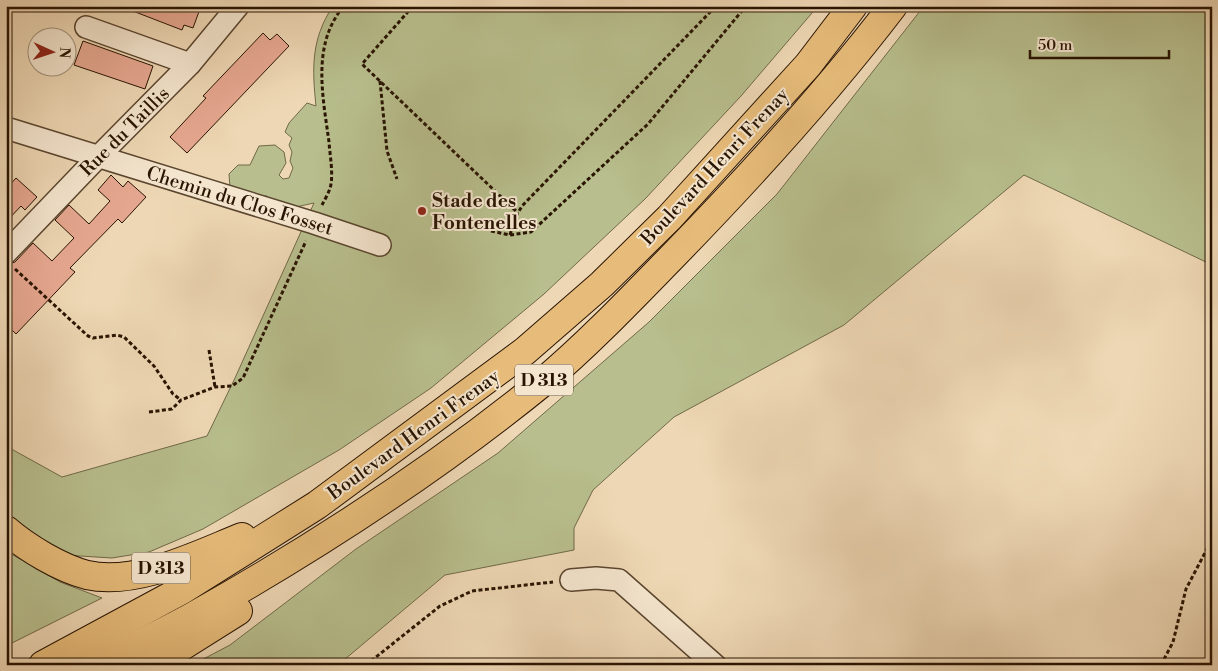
<svg xmlns="http://www.w3.org/2000/svg" width="1218" height="671" viewBox="0 0 1218 671" font-family="'Libre Bodoni',serif">
	<style>
		.green { fill: #b8be8d; stroke: #706948 }
		.building { fill: #e6a790; stroke: #291402 }
		.lines { fill: none; stroke-linecap: round; stroke-linejoin: round }
		.minor-casing { stroke: #5a452e; stroke-width: 24 }
		.highway-casing { stroke: #291402; stroke-width: 30 }
		.path { stroke: #291402; stroke-width: 3; stroke-dasharray: 4 2.5; stroke-linecap: butt }
		.minor { stroke: #f4e5ce; stroke-width: 21 }
		.highway { stroke: #e7bc7a; stroke-width: 28 }
		.poi-dot { fill: #8f2418; stroke: #f4e5ce; stroke-width: 2 }
		.labels { text-anchor: middle; stroke-width: 4; stroke-linejoin: round; paint-order: stroke }
		.shield { fill: #f4e5ce; stroke: #66533f; stroke-width: 1 }
		.shield-label { font-size: 18px; font-weight: bold; fill: #291402 }
		.street-label { font-size: 19px; fill: #291402; stroke: #f4e5ce }
		.poi-label { font-size: 19px; font-weight: bold; fill: #291402; stroke: #f4e5ce; text-anchor: start }
	</style>
	<rect width="100%" height="100%" fill="#eed7b4"/>
	<filter id="stains"><feTurbulence type="fractalNoise" baseFrequency=".004" numOctaves="4"/><feColorMatrix values="0 0 0 0 .2 0 0 0 0 .09 0 0 0 0 .02 0 0 0 .5 -.17"/></filter>
	<radialGradient id="worn" r=".72"><stop offset=".6" stop-color="#630" stop-opacity="0"/><stop offset="1" stop-color="#630" stop-opacity=".3"/></radialGradient>
	<g class="green">
		<path d="M333 6H818L741 96 645 199 544 294 431 388 339 450 203 529 149 552 112 558 64 555 6 517V446L62 477 207 436 235 378 314 203 287 209 275 207 267 196H257L230 188 229 174 238 165H250L259 146 275 145 284 152 286 163 279 175 283 179 289 178 293 168 290 161 292 152 289 145 292 138 285 132 289 123 307 103 316 106C312 68 311 39 333 6Z"/>
		<path d="M924 6H1212V267L1208 263 1024 175 844 325 674 417 593 490 574 528V550L445 575 338 665H192L230 645 356 549 498 453 649 322 777 194Z"/>
		<path d="M6 551 60 582 102 598 6 646Z"/>
	</g>
	<g class="building">
		<path d="M126 6H201L193 28 184 25 182 30 125 8Z"/>
		<path d="M263 33 270 40 277 34 289 46 187 153 170 137 206 98 203 96Z"/>
		<path d="M83 41 153 66 145 89 74 65Z"/>
		<path d="M111 175 123 187 128 181 146 197 122 223 118 219 70 268 75 272 16 334 6 324V265L15 262 33 243 52 261 74 238 55 220 69 205 89 224 110 201 98 190Z"/>
		<path d="M16 178 37 197 25 210 21 206 6 222V189Z"/>
	</g>
	<g class="lines">
		<g class="minor-casing">
			<g id="minor">
				<path d="M86 27 190 64"/>
				<path d="M6 128 314 223 380 245"/>
				<path d="M6 253 98 157 190 64 238 6"/>
				<path d="M571 580 596 578 619 580 715 665"/>
			</g>
		</g>
		<g class="highway-casing">
			<g id="highway">
				<path d="M6 530C27 548 60 568 87 575 136 586 197 555 242 537"/>
				<path d="M43 665 182 590 317 505 525 351 602 284 669 218 808 65 853 6"/>
				<path d="M96 665C130 648 166 632 199 613 319 545 436 469 543 382 588 344 630 300 671 258 749 178 825 95 893 6"/>
				<path d="M152 665 238 611"/>
			</g>
		</g>
		<g class="path">
			<path d="M413 6 362 64 518 213"/>
			<path d="M380 81 387 151 397 179"/>
			<path d="M322 205C325 199 330 191 331 184 333 171 330 156 329 142 323 97 311 44 344 6"/>
			<path d="M491 231 510 235 531 232 648 124 746 6"/>
			<path d="M510 235 515 218 522 206 716 6"/>
			<path d="M15 269 88 336 93 338 117 335 124 337 154 366 173 394 181 400"/>
			<path d="M209 350 215 387"/>
			<path d="M149 412 172 409 181 400 215 387 232 386 243 378 306 241"/>
			<path d="M366 665 440 606 472 591 553 582"/>
			<path d="M1161 665 1173 642 1186 589 1208 547 1212 544"/>
		</g>
		<use href="#minor" class="minor"/>
		<use href="#highway" class="highway"/>
	</g>
	<circle class="poi-dot" cx="422" cy="211" r="5"/>
	<g class="labels">
		<g class="shield">
			<rect x="515" y="364.5" width="58" height="31" rx="4"/>
			<rect x="132" y="552.5" width="58" height="31" rx="4"/>
		</g>
		<g class="shield-label">
			<text x="544" y="386">D 313</text>
			<text x="161" y="574">D 313</text>
		</g>
		<g class="street-label">
			<text transform="translate(124 131) rotate(-45)" y="7">Rue du Taillis</text>
			<text transform="translate(714 166) rotate(-47)" y="7">Boulevard Henri Frenay</text>
			<text transform="translate(240 200) rotate(17)" y="7">Chemin du Clos Fosset</text>
			<text transform="translate(413 434) rotate(-36)" y="7">Boulevard Henri Frenay</text>
		</g>
		<g class="poi-label">
			<text x="432" y="207">Stade des<tspan x="432" dy="22">Fontenelles</tspan></text>
		</g>
	</g>
	<rect width="1218" height="671" fill="none" stroke="#eed7b4" stroke-width="25"/>
	<rect x="8" y="8" width="1203" height="656" fill="none" stroke="#291402" stroke-width="2.5"/>
	<rect x="12" y="12" width="1193" height="646" fill="none" stroke="#291402"/>
	<g transform="translate(52 52) rotate(93)"><circle r="24" fill="#f4e5ce" stroke="#a3917c"/>
	<path d="M0-4L9 19L0 12L-9 19Z" fill="#8f2418"/>
	<text y="-8" font-size="14" font-weight="bold" text-anchor="middle" fill="#291402">N</text>
	</g>
	<path d="M1030 50v8h139v-8" fill="none" stroke="#291402" stroke-width="2.5"/>
	<text x="1038" y="50" font-size="15" fill="#291402" stroke="#f4e5ce" stroke-width="4" paint-order="stroke">50 m</text>
	<rect width="100%" height="100%" filter="url(#stains)"/>
	<rect width="100%" height="100%" fill="url(#worn)"/>
</svg>
